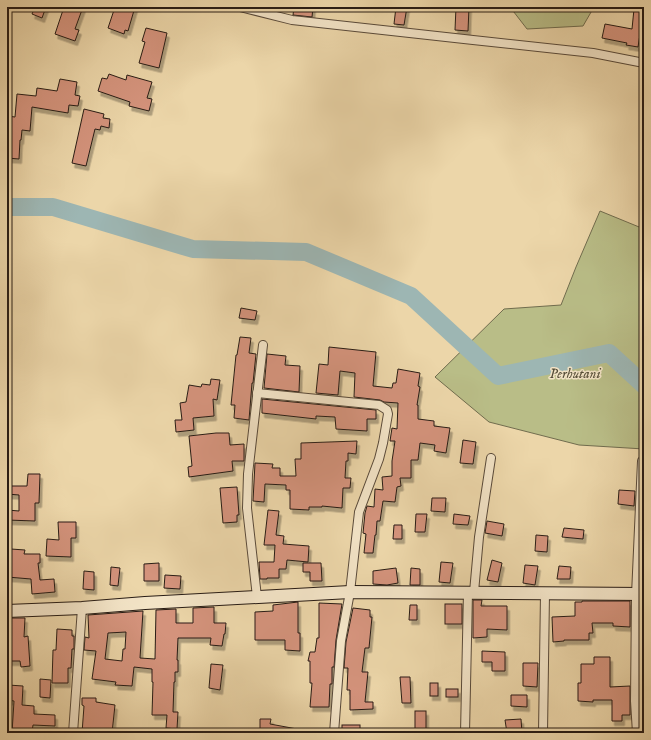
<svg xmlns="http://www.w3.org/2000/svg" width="651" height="740" viewBox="0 0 651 740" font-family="'IM FELL English',serif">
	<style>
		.green { fill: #b9bd87; stroke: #706c4e }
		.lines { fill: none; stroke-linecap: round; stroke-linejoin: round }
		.river { stroke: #9db6b3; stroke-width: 18 }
		.building { fill: #d4937c; stroke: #281c15; fill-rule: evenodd; filter: url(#shadow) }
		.street-casing { stroke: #594a3a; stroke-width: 10 }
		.secondary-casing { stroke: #281c15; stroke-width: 14 }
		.street { stroke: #f3e4c7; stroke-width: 8 }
		.secondary { stroke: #f3e4c7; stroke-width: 12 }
		.labels { text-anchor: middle; stroke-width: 3; stroke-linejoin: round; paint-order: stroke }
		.park-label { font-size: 14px; font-style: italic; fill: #544c37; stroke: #f3e4c7 }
	</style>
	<defs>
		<filter id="shadow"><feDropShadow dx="2.5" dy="4.5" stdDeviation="0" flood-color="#0004"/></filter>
	</defs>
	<rect width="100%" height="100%" fill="#ecd6a9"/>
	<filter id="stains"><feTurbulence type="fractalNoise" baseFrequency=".005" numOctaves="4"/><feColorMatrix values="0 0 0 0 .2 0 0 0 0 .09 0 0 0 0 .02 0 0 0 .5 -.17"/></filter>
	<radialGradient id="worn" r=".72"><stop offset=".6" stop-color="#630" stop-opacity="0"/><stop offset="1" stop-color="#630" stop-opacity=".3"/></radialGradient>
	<g class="green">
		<path d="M510 7H594L583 26 527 29Z"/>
		<path d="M600 211 644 229V449L579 445 489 422 435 377 504 309 561 305 576 267Z"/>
	</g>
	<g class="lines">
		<path class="river" d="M7 207H53L193 249 306 252 411 296 498 376 609 353 644 385"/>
	</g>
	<g class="building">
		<path d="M35 7H46L42 18 32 14Z"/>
		<path d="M64 7H83L75 29 79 30 75 41 55 34Z"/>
		<path d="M115 7H135L128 31 125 30 124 34 108 28Z"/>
		<path d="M294 7H313L312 17 293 15Z"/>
		<path d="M396 7H407L404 25 394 24Z"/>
		<path d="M456 7H469L468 31 455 30Z"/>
		<path d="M634 9 644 10V28H641L638 47 626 45 627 43 602 38 605 24 632 29Z"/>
		<path d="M146 28 167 33 159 68 139 63 145 42 142 41Z"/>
		<path d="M109 74 126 80 127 75 152 82 147 98 152 99 149 111 129 106 130 102 98 91 102 78 107 79Z"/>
		<path d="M60 79 77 82 75 95 80 96 78 106 69 105 68 113 32 107 30 131 22 130 21 140H20L19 159 7 158V116L15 117 17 94 36 96 37 88 57 91Z"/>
		<path d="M84 109 104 114 103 118 110 119 109 128 101 126 100 130 95 129 86 166 72 163Z"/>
		<path d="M241 308 257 311 255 320 239 318Z"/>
		<path d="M240 337 251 338 249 353 256 354 253 383H252L249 420 234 418 235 405H231L236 355H237Z"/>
		<path d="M329 347 376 352 373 386 392 388 393 383H396L398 369 420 373 418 386 420 387 417 405H418V419L434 421V426L450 428 446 453 434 451 435 445 420 443 418 460H411V478H400L401 486 397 487 395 502 383 501 380 521H377L376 535H375L373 553H364L366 534 363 533 365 513 367 506 374 507 375 489 383 490 382 477 392 476V461L395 441H390L392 428 397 429 398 403 384 402 380 400 354 397 355 373 340 371 338 395 316 393 319 364 328 365Z"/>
		<path d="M267 354 286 356 285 365 300 366 299 392 264 388Z"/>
		<path d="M211 379 220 380 217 400 213 399 214 416 193 418 194 430 176 432 175 420H182L180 403 186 402 189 385 201 387 202 384 210 385Z"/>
		<path d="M262 399 376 410V419H367V431L336 429 335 417 316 416V419L262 413Z"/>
		<path d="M216 433H229L230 445 244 444V461H232L233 471 189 477 188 467 192 466 189 436Z"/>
		<path d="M463 440 476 442 473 464 460 463Z"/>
		<path d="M357 441 356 454 348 453V461H346L345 478H351L350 488H343L342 508 322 506V507H309V510L290 509V490H286V485L265 484 264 502 253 501 255 463 273 464 272 468H280V476H296L295 459H301V443Z"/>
		<path d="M28 474H40L39 503H35V521L7 520V510L19 511V495L7 494V486H27Z"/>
		<path d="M237 487 239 515H237V522L223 523 220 488Z"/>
		<path d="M619 490 635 491 634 506 618 504Z"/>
		<path d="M432 498H446L445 512 431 511Z"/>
		<path d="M268 510 279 511 276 535 284 536 283 544 309 546 308 562 287 560 286 569H279V578H267V579H260L259 562H274L275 545H264Z"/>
		<path d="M416 514H427L425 532H415Z"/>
		<path d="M454 514 470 516 468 525 453 524Z"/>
		<path d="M487 521 504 524 502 536 485 533Z"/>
		<path d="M58 522H76V538H71V557L46 556 47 539 59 540Z"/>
		<path d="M394 525H402V539H393Z"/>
		<path d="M564 528 584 530 583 539 562 537Z"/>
		<path d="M536 535 548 536 547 552 535 551Z"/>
		<path d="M11 549 25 550 24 554H40V563H38L40 580 54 579 55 592 32 594 31 579 7 577V563H10Z"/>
		<path d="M492 560 502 563 498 582 487 580Z"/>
		<path d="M441 562 453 563 450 583 439 582Z"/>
		<path d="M159 563V581H144V564Z"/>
		<path d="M303 563H321L322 581H310V572H303Z"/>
		<path d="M525 565 538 566 535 585 523 583Z"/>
		<path d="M559 566 571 567 570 579H557Z"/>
		<path d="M111 567 120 568 118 586 110 585Z"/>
		<path d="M396 568 398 583 387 585 373 584V571Z"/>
		<path d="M411 568 420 569V585H410Z"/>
		<path d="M84 571 94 572V590L83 589Z"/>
		<path d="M165 575 181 576 180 589 164 588Z"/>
		<path d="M473 600H482L481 606H507V630L487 629V637L473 638Z"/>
		<path d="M582 601H630V627L613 626V623H592L593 633H589V640H564V641L553 642 552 617 575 616V602H582Z"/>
		<path d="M298 602V633H300V651L285 650V640H255V612L273 611V605Z"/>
		<path d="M319 603 342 604 336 640 334 667H332V684H330L329 707H310L312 683H310V661H308L310 652H315L317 638H319Z"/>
		<rect x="445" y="604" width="17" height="20"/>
		<path d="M410 605H417V620H409Z"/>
		<path d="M214 607V623H226L225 634H224L222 646 210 645 211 638H178L177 660H178V672H175V682H174L173 712H178L177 729 166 728 167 715H152L153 682H152V669L134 667 132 686 115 685 116 682 92 679 96 651 84 650 85 637 89 638 88 615 143 611 140 658 155 659 156 610 176 609V623H193V608ZM126 632 125 649H123L122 661 105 659 108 633Z"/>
		<path d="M353 608 370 610V617H372L369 648H365L362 672H368L365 702H373V709L350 710V690H347L348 668H344L346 642Z"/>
		<path d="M7 618H25L24 637 28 636 30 666 21 667 20 661H7Z"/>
		<path d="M57 629 72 630V636H74V649H72L71 668H68V683H52L53 650H56Z"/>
		<path d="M482 651 505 652V671H492V662H482Z"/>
		<path d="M594 657H610V687L630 686V715H622V721H612V700H593V702L578 701V683H581V664H594Z"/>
		<path d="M523 663H538L537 687 523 686Z"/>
		<path d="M211 664 223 665 220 690 209 688Z"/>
		<path d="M400 677H410L411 703H402Z"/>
		<path d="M40 679 51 680 50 698 40 697Z"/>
		<rect x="430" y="683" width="8" height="13"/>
		<path d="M8 685 23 686 22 705 34 706V714L55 715V726L33 725 32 732 12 733 14 701 8 700Z"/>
		<rect x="446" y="689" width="12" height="8"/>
		<path d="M511 695H527V707L511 706Z"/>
		<path d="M82 698H96V702L115 705 112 733H82L84 706 82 705Z"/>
		<rect x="415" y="711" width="11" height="21"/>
		<path d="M260 719H271L270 724 297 729V733H260Z"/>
		<path d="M521 719 522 733H507L505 720Z"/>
		<rect x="342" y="725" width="18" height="8"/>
	</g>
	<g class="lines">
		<g class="street-casing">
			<g id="street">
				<path d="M240 7 292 20 473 40 593 53 644 63"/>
				<path d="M257 393 379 405 387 410 388 414 383 443 379 459 359 512 350 592 341 641 334 733"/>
				<path d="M474 592 479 537 491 458"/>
				<path d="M257 597 247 508 248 474 263 345"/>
				<path d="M73 733 82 608"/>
				<path d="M465 733 468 592"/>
				<path d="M543 733 545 593"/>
				<path d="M637 733 635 701 636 595 642 461"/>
			</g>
		</g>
		<g class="secondary-casing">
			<path id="secondary" d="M7 611 82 608 145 603 350 592 644 594"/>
		</g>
		<use href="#street" class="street"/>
		<use href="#secondary" class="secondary"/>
	</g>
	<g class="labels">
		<g class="park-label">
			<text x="575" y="378">Perhutani</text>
		</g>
	</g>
	<rect width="651" height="740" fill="none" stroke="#ecd6a9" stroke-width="24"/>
	<rect x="8" y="8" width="635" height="724" fill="none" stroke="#281c15" stroke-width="2"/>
	<rect x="12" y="12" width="627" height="716" fill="none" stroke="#281c15"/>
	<rect width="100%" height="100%" filter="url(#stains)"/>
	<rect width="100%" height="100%" fill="url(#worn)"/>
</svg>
